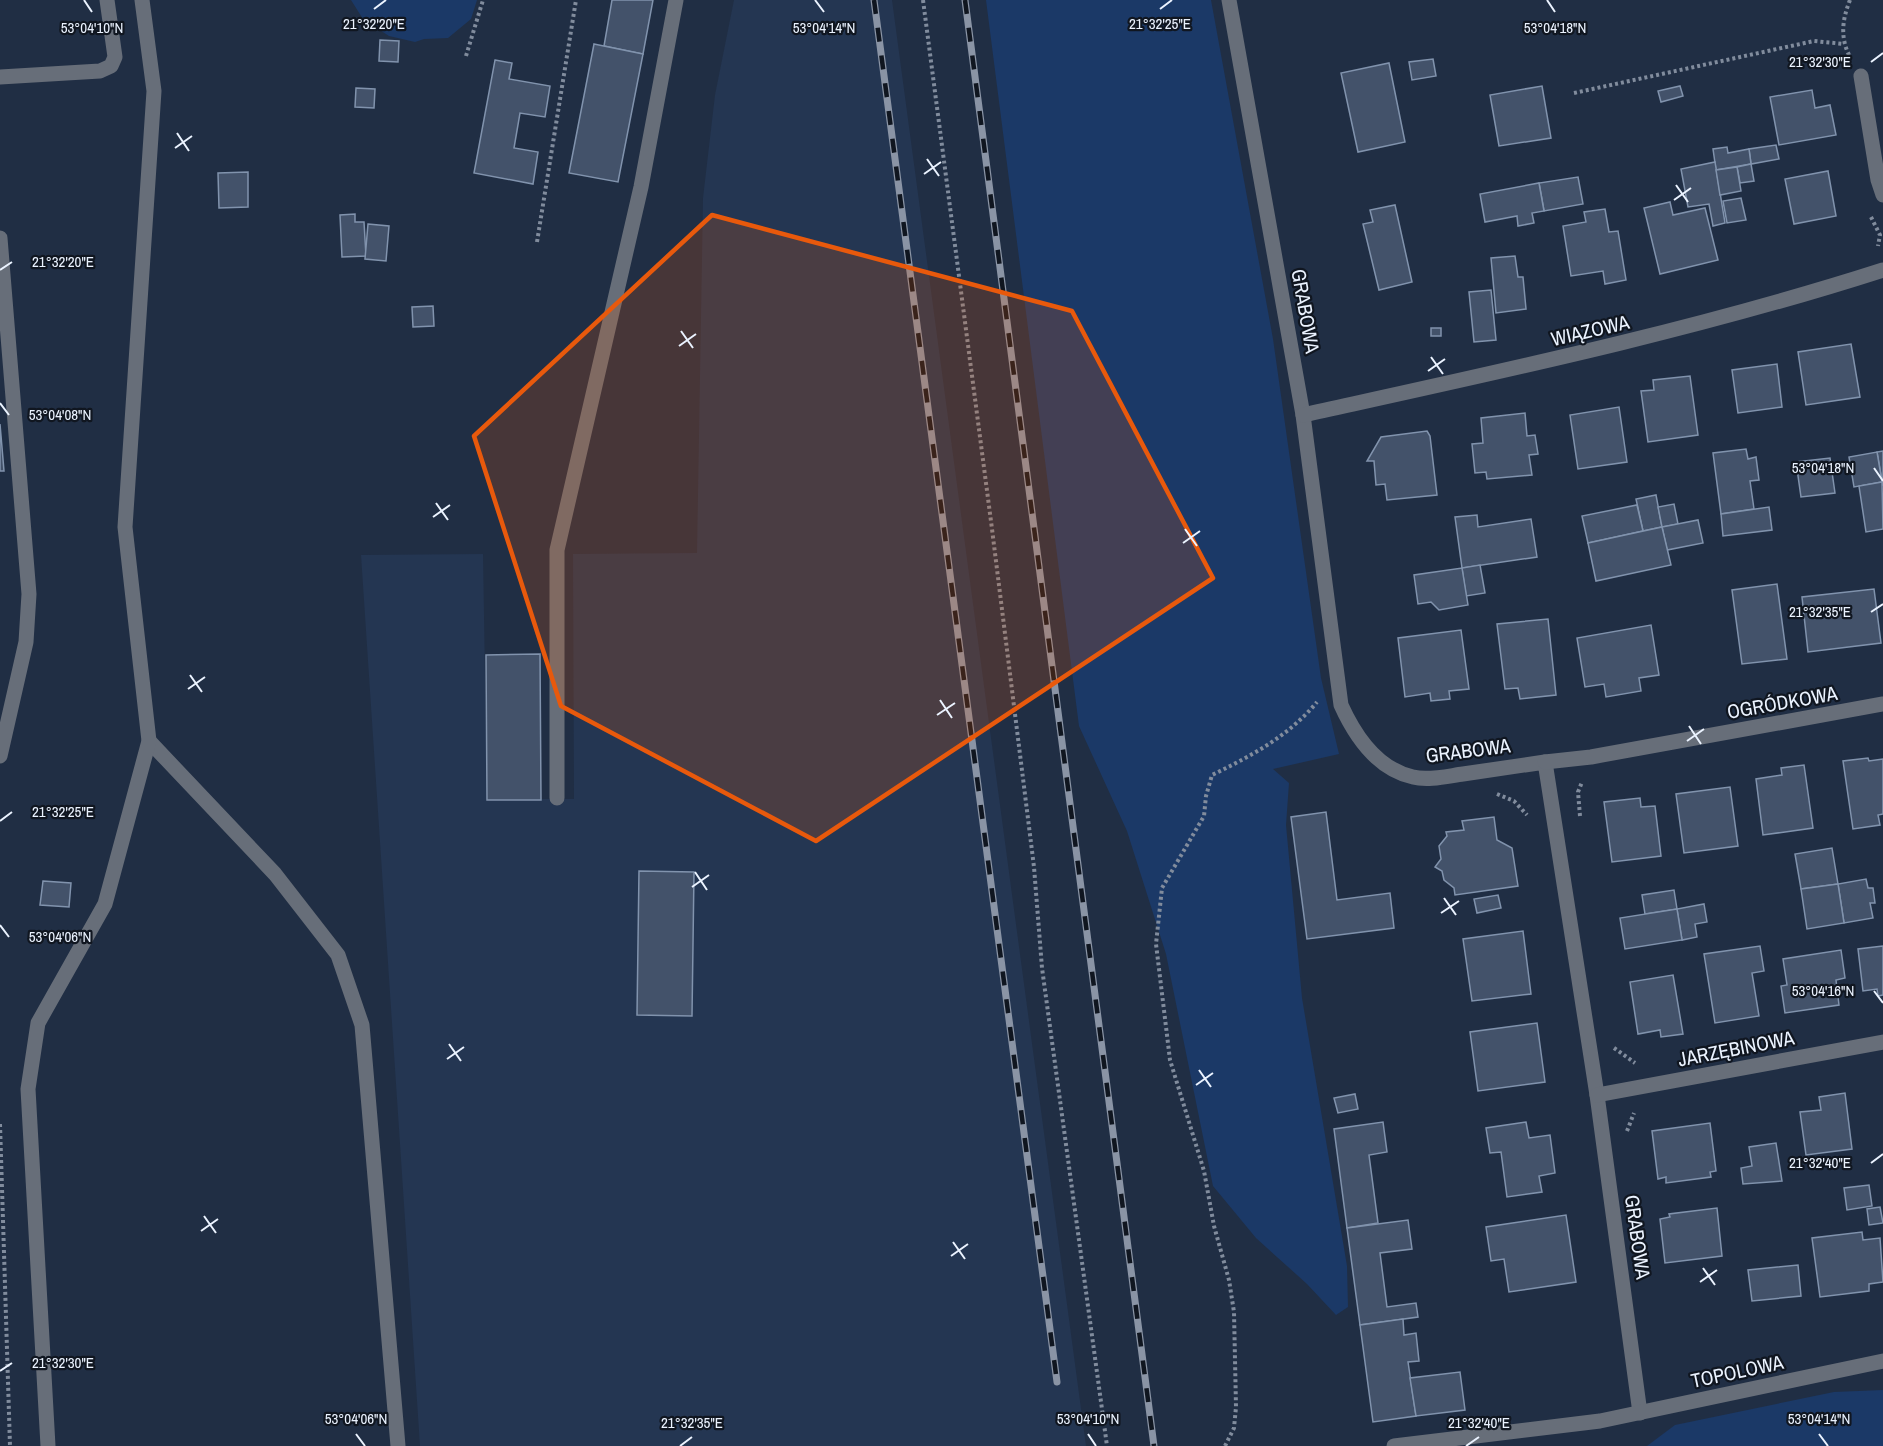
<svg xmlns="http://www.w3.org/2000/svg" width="1883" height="1446" viewBox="0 0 1883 1446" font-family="'Archivo Narrow',sans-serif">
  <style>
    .built { fill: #243652 }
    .green { fill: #1b3967 }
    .building { fill: #43526a; stroke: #8193ad; stroke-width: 1.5 }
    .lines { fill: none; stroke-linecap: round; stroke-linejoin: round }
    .path { stroke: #818c9d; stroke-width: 4; stroke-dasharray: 3 3; stroke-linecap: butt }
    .minor { stroke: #676e79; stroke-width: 15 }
    .rail-casing { stroke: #8a94a5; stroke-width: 7 }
    .rail { stroke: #101620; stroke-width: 4.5; stroke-dasharray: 14; stroke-linecap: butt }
    .marked { fill: #e8590c; fill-opacity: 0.2; stroke: #e8590c; stroke-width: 4.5; stroke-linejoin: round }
    .ticks { fill: none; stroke: #ebf3ff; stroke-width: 2 }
    .labels { text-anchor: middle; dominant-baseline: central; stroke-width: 4.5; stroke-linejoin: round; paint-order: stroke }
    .street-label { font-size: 20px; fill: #ebf3ff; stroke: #101620 }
    .ticks-label { font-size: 15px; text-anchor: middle; fill: #ebf3ff; stroke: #101620; stroke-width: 4.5; stroke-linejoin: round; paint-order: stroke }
  </style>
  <rect width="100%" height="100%" fill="#202e44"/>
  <polygon class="built" points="734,0 892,0 1086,1446 420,1446 361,555 483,554 487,799 574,799 573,554 697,553 703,198 715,95"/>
  <g class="green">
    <polygon points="351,0 477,0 471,19 448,38 424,39 415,42 389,36 363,19"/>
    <polygon points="986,0 1211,0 1273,339 1321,678 1339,754 1273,769 1289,783 1286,825 1302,998 1347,1266 1348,1307 1336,1315 1307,1284 1256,1238 1213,1186 1166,954 1127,831 1079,726"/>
    <polygon points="1883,1390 1883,1446 1647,1446 1675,1425 1834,1392"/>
  </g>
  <g class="building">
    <polygon points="612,0 653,0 643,54 604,46"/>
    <polygon points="380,40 399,41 398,62 379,61"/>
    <polygon points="594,44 643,54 618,182 569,173"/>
    <polygon points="1433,59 1436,76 1412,80 1409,62"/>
    <polygon points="495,60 512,63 509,79 550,86 545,117 520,113 514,148 538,152 533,184 474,173"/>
    <polygon points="1389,63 1405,142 1358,152 1341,73"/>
    <polygon points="1542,86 1551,138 1499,146 1490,95"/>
    <polygon points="1680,86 1683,96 1661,102 1658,91"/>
    <polygon points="356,88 375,89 374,108 355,107"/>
    <polygon points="1812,90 1815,108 1830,105 1836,135 1779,145 1770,97"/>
    <polygon points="1776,145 1779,159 1751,164 1749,149"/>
    <polygon points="1727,147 1728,153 1749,149 1751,164 1716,170 1713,149"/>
    <polygon points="1715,162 1725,223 1713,226 1709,204 1688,207 1681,169"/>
    <polygon points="1751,164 1754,181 1740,183 1737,167"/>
    <polygon points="1737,167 1741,191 1720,195 1716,170"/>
    <polygon points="1828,171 1836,216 1794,224 1785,179"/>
    <polygon points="248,172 248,207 219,208 218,173"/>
    <polygon points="1578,177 1583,204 1544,211 1539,183"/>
    <polygon points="1539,183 1544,211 1532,213 1534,223 1518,226 1517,216 1485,222 1480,194"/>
    <polygon points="1741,198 1746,220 1727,223 1723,201"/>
    <polygon points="1670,202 1673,215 1705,208 1718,260 1660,274 1644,208"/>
    <polygon points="1395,205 1412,282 1379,290 1363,224 1373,222 1370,210"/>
    <polygon points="1605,209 1609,232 1618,231 1626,280 1605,284 1603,271 1571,276 1563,226 1586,222 1584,212"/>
    <polygon points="355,214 355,222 364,222 366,256 342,257 340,215"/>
    <polygon points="368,224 389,226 386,261 365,259"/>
    <polygon points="1515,256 1518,277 1523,277 1526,309 1496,313 1491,258"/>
    <polygon points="1491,290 1496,340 1474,342 1469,292"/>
    <polygon points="433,306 434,326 413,327 412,307"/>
    <rect x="1431" y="328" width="10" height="8"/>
    <polygon points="1851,344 1860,397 1806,405 1798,352"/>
    <polygon points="1777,364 1782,407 1738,413 1732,370"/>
    <polygon points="1690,376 1698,435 1648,442 1641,391 1654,390 1653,380"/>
    <polygon points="1619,407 1627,462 1578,469 1570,415"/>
    <polygon points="1525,413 1527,436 1535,435 1538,454 1529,455 1532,475 1487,479 1486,472 1475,473 1472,444 1483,443 1481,418"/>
    <polygon points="0,424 4,471 0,471"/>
    <polygon points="1427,431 1430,436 1437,495 1387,500 1385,484 1376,485 1374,461 1367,461 1381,437"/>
    <polygon points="1746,449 1748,459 1756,457 1759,480 1750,481 1754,509 1721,514 1713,453"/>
    <polygon points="1883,451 1883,486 1877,452"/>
    <polygon points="1877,452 1882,482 1854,487 1849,457"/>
    <polygon points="1830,458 1835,493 1801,497 1796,462"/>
    <polygon points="1882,482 1883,529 1866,532 1859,486"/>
    <polygon points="1656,495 1662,527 1643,531 1636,499"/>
    <polygon points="1674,504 1678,524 1662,527 1658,507"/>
    <polygon points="1637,505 1643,531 1588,543 1582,516"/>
    <polygon points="1769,507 1772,530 1723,536 1721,514"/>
    <polygon points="1477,515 1478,527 1531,519 1537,557 1462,568 1455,517"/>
    <polygon points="1698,520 1703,543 1667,550 1662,527"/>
    <polygon points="1662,527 1671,565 1596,581 1588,543"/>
    <polygon points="1480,565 1485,593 1466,596 1462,568"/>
    <polygon points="1462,568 1468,605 1439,610 1431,602 1418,604 1414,575"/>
    <polygon points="1777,584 1787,659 1742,664 1732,590"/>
    <polygon points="1874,589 1881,643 1808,652 1802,597"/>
    <polygon points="1548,619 1556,695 1520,699 1518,688 1505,689 1497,624"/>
    <polygon points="1651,625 1659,675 1639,678 1641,691 1606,697 1604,684 1585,687 1577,638"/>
    <polygon points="1461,630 1469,689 1449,691 1450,699 1431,701 1430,693 1405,697 1398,638"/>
    <polygon points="540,654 541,800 487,800 486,655"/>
    <polygon points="1868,758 1869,761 1883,759 1883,814 1878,815 1880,825 1853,829 1843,761"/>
    <polygon points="1804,765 1813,828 1763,835 1756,779 1782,775 1781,768"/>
    <polygon points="1730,787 1738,846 1684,853 1676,794"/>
    <polygon points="1640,798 1641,807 1655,806 1661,856 1612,862 1604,802"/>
    <polygon points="1326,812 1337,900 1390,893 1394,928 1307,939 1291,817"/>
    <polygon points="1494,817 1497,840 1512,848 1518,886 1455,895 1454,888 1444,880 1442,871 1435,867 1441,859 1439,846 1447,836 1446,832 1464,830 1462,821"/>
    <polygon points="1832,848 1838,884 1801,889 1795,854"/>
    <polygon points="639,871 694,872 692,1016 637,1015"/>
    <polygon points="1866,879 1868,888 1873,888 1875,903 1870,903 1873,918 1844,923 1838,884"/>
    <polygon points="43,881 71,883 69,907 40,905"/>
    <polygon points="1838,884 1844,923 1807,929 1801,889"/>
    <polygon points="1674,890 1677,909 1645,914 1642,895"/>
    <polygon points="1498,895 1501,908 1477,913 1474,899"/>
    <polygon points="1704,904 1707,922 1695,924 1697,937 1682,940 1677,909"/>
    <polygon points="1677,909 1682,940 1625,949 1620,918"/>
    <polygon points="1523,931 1531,994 1472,1001 1463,939"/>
    <polygon points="1760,946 1764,971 1752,973 1759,1016 1715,1023 1704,954"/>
    <polygon points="1883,946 1883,995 1878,996 1877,989 1863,991 1858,949"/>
    <polygon points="1841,950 1845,978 1836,980 1839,1005 1785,1013 1781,986 1787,985 1783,959"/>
    <polygon points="1673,975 1683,1034 1661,1037 1660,1030 1638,1034 1630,982"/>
    <polygon points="1537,1023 1545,1082 1478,1091 1470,1032"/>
    <polygon points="1845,1093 1852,1149 1806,1155 1800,1112 1821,1110 1819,1097"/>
    <polygon points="1355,1094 1358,1109 1338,1113 1334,1098"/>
    <polygon points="1383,1122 1387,1152 1369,1155 1378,1223 1347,1228 1334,1129"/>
    <polygon points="1526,1122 1529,1138 1550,1135 1555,1173 1539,1176 1542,1192 1507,1197 1501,1152 1490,1153 1486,1128"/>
    <polygon points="1710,1123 1716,1171 1710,1172 1711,1177 1666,1183 1666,1177 1658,1179 1652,1131"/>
    <polygon points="1776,1143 1782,1181 1743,1184 1741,1168 1752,1166 1749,1147"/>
    <polygon points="1869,1185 1872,1206 1847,1210 1844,1188"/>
    <polygon points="1880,1207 1883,1223 1869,1225 1867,1209"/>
    <polygon points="1717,1208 1722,1256 1665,1263 1660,1219 1670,1217 1669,1214"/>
    <polygon points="1566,1215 1576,1282 1509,1292 1504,1259 1491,1261 1486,1227"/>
    <polygon points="1408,1220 1412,1249 1380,1253 1387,1307 1416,1303 1418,1317 1360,1325 1347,1228"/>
    <polygon points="1862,1232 1863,1240 1880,1238 1883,1282 1869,1284 1869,1291 1820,1297 1812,1238"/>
    <polygon points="1798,1265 1801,1296 1752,1301 1748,1270"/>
    <polygon points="1403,1319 1404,1335 1416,1333 1419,1361 1408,1362 1416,1416 1373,1422 1360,1325"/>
    <polygon points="1460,1372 1465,1410 1416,1416 1410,1378"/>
  </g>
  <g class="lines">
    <g class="path">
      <polyline points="923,0 992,529 1034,867 1042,968 1107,1446"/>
      <path d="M1850,0C1842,20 1840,38 1850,57"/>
      <polyline points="466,56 483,0"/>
      <polyline points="1574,93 1814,41 1844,44"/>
      <polyline points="1871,217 1880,235 1878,246"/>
      <polyline points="537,242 576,0"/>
      <polyline points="1497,794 1514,801 1527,815"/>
      <polyline points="1580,816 1578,792 1582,782"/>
      <polyline points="1614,1048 1635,1063"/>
      <polyline points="0,1124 10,1446"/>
      <polyline points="1627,1131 1634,1113"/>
      <path d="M1225,1446L1234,1428L1236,1407L1234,1312L1229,1280L1214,1226L1204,1171L1170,1060L1156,944L1162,888L1204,816L1206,796L1212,775C1251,756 1289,736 1317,702"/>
    </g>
    <g class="minor">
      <path d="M1229,0L1303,415L1341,705C1355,736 1377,769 1413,777C1428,781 1448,776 1463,774C1491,770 1518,766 1545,762L1597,1095L1640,1413"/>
      <polyline points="1861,76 1878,180 1883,195"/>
      <polyline points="0,77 100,71 111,66 115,57 107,0"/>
      <polyline points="0,238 29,594 26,642 0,756"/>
      <path d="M1303,415C1498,372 1693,331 1883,270"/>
      <polyline points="149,741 275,874 338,955 362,1025 398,1446"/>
      <polyline points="1545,762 1591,757 1883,704"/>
      <polyline points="557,798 557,550 641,187 676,0"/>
      <polyline points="1597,1095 1883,1042"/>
      <polyline points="48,1446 28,1089 38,1023 105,904 149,741 125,527 154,91 142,0"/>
      <polyline points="1394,1446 1600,1421 1883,1361"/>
    </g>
    <defs>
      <g id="rail">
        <polyline points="874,0 1057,1382"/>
        <polyline points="965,0 1154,1446"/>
      </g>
    </defs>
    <use href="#rail" class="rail-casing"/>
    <use href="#rail" class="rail"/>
  </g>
  <path class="marked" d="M712,215L1072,311L1213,578L816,841L561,706L474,436Z"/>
  <path class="ticks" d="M84,0L92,12M815,0L824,12M1547,0L1555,12M374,9L386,0M1160,9L1172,0M1871,62L1883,53M177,133L189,151M175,148L192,136M927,159L939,176M924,174L941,162M1676,185L1688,202M1674,200L1691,188M0,270L12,262M681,331L693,348M679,346L696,334M1431,357L1443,374M1428,371L1445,359M0,403L9,415M1874,468L1883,481M436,503L448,520M433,517L450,505M1185,529L1197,546M1183,543L1200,531M1871,612L1883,604M190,675L202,692M188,689L205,677M940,700L952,718M937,715L955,703M1689,726L1701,744M1687,741L1704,729M0,821L12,812M695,872L707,890M692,887L709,875M1444,898L1456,915M1441,913L1459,901M0,925L9,937M1874,991L1883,1003M449,1044L461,1061M447,1059L464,1047M1199,1070L1211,1087M1196,1085L1213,1073M1871,1163L1883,1154M204,1216L216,1233M201,1231L218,1219M953,1242L965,1259M951,1256L968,1244M1703,1268L1715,1285M1700,1282L1717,1270M0,1371L12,1363M356,1434L365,1446M1088,1434L1096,1446M1819,1434L1828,1446M680,1446L692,1437M1466,1446L1479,1437"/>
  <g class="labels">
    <g class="street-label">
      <text transform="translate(1306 311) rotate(80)">GRABOWA</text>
      <text transform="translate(1590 330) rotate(-13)">WIĄZOWA</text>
      <text transform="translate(1782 702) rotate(-10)">OGRÓDKOWA</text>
      <text transform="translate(1468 750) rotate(-7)">GRABOWA</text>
      <text transform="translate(1736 1048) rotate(-11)">JARZĘBINOWA</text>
      <text transform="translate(1638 1237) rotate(82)">GRABOWA</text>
      <text transform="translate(1737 1371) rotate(-12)">TOPOLOWA</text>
    </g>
  </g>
  <g class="ticks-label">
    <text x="1160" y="29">21°32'25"E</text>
    <text x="374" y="29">21°32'20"E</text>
    <text x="92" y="33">53°04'10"N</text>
    <text x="824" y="33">53°04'14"N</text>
    <text x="1555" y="33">53°04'18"N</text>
    <text x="1820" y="67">21°32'30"E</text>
    <text x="63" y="267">21°32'20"E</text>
    <text x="60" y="420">53°04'08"N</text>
    <text x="1823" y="473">53°04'18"N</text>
    <text x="1820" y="617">21°32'35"E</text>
    <text x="63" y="817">21°32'25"E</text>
    <text x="60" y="942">53°04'06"N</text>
    <text x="1823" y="996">53°04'16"N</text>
    <text x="1820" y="1168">21°32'40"E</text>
    <text x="63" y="1368">21°32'30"E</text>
    <text x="356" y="1424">53°04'06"N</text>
    <text x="1088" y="1424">53°04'10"N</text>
    <text x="1819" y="1424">53°04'14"N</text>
    <text x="692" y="1428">21°32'35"E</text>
    <text x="1479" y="1428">21°32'40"E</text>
  </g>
</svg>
